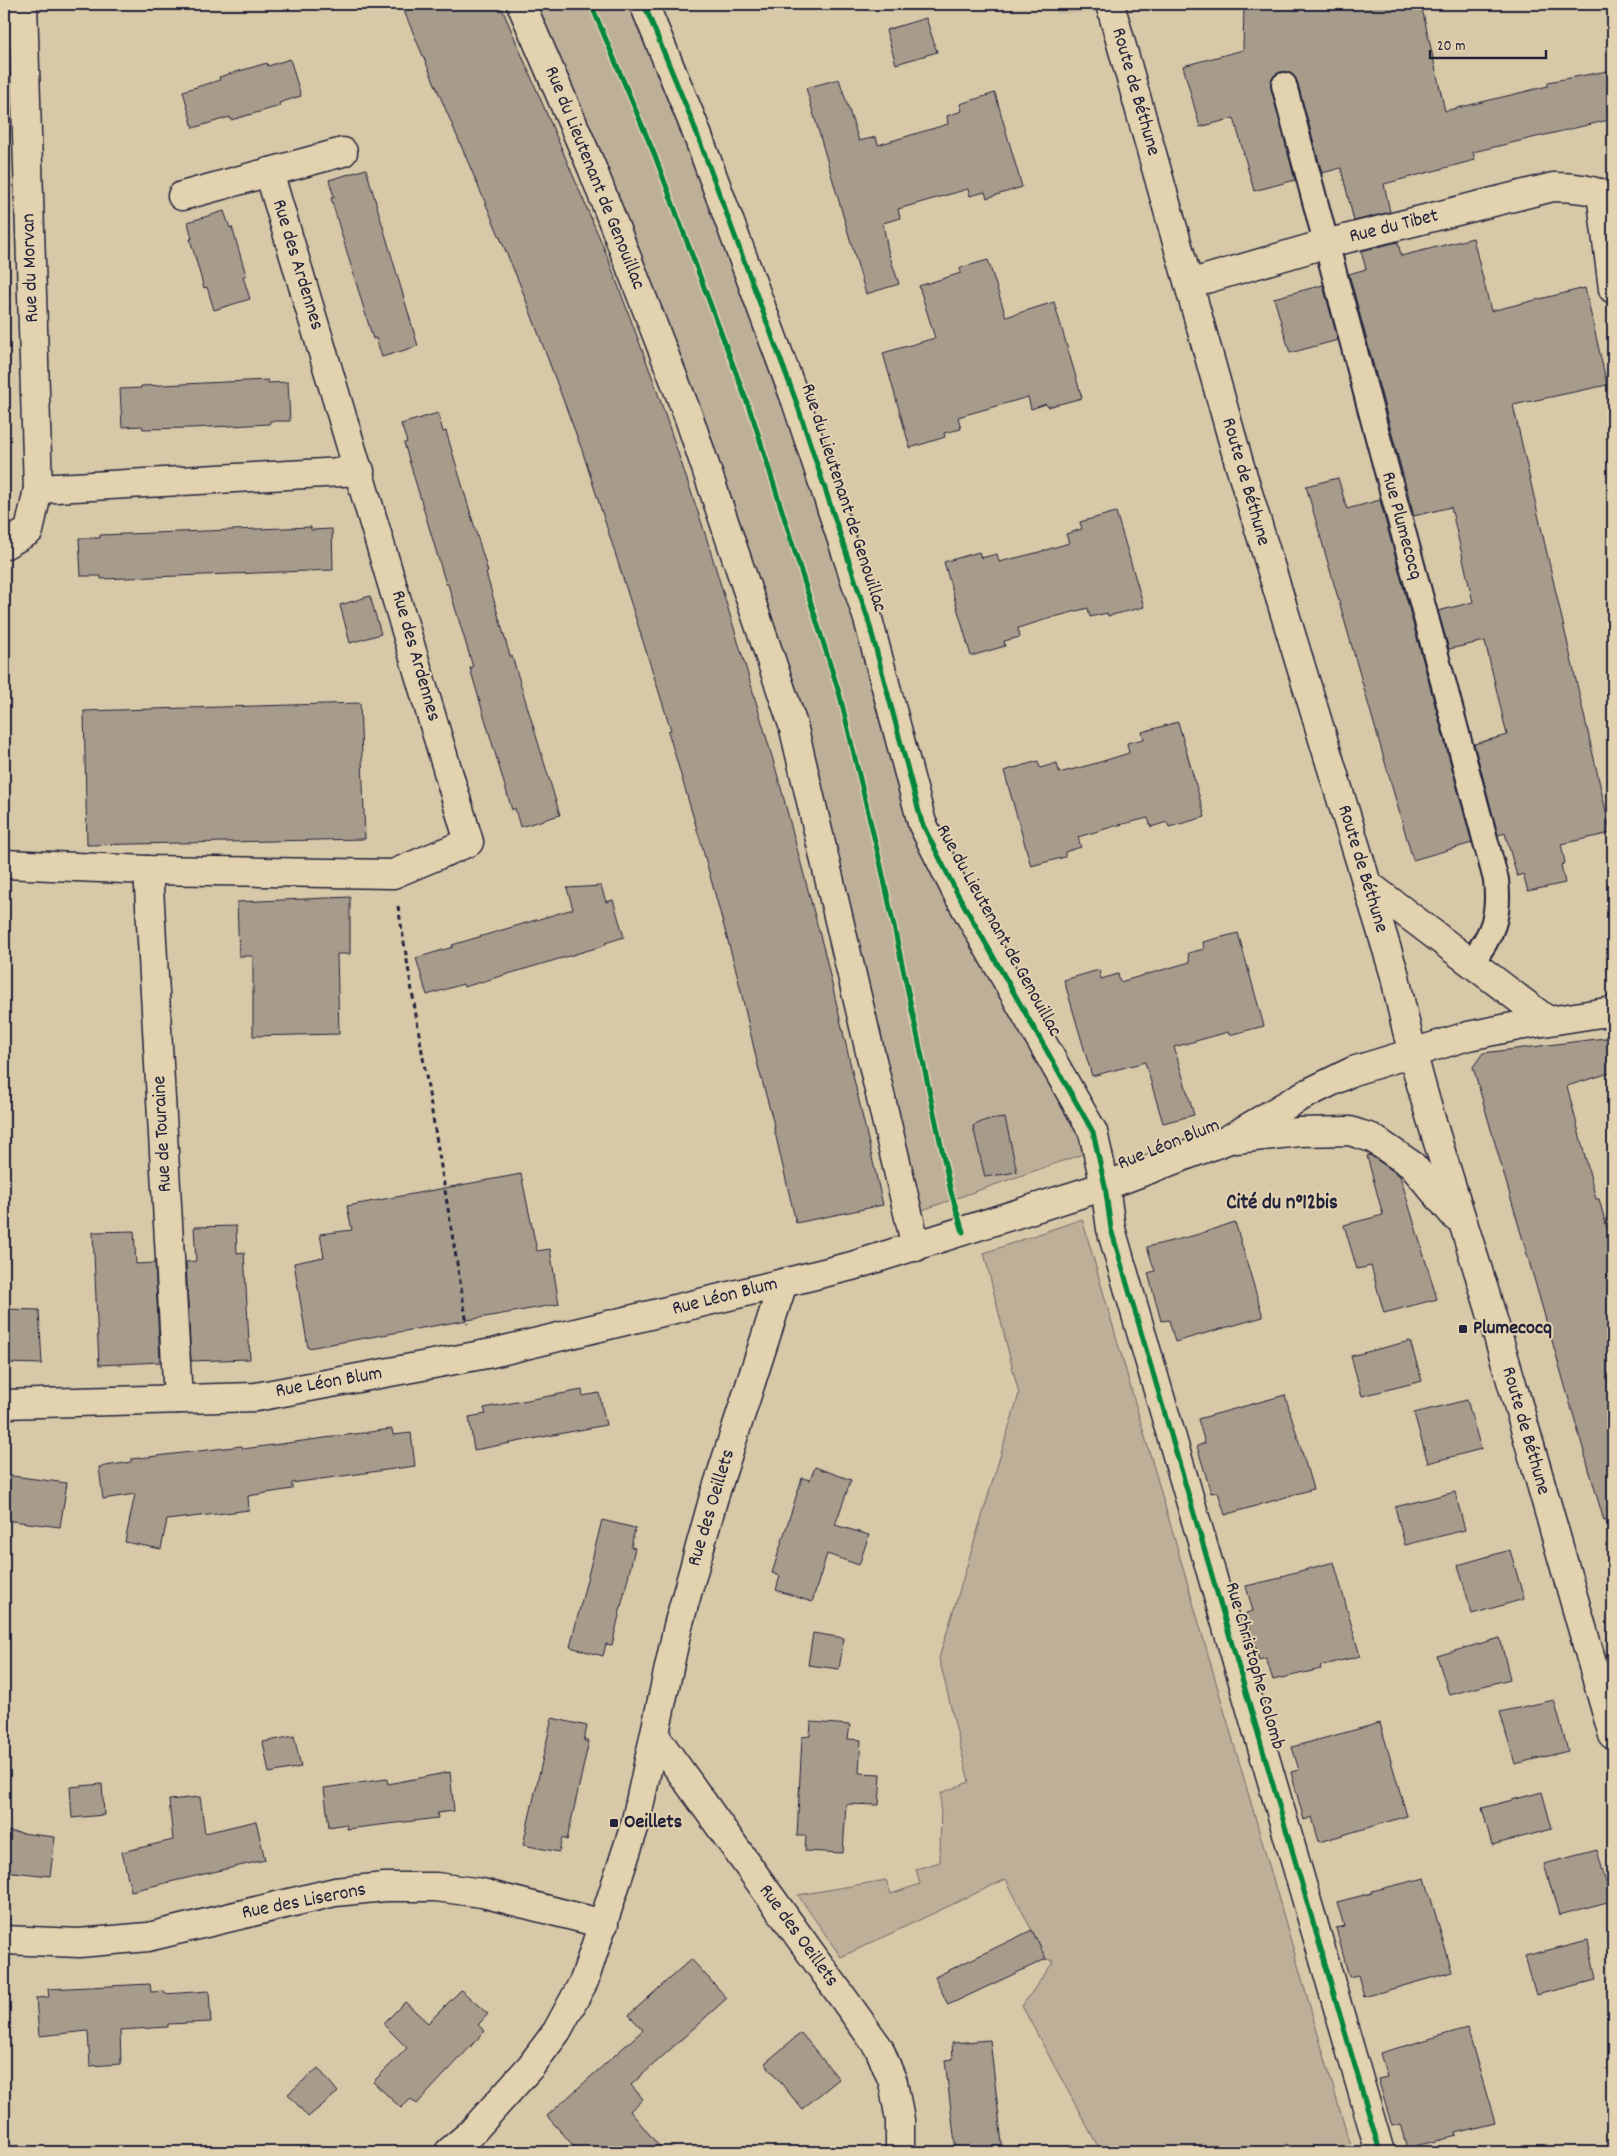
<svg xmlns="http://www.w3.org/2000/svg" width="1617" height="2156" viewBox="0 0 1617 2156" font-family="Dekko,sans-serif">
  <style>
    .built { fill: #c9bba0 }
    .green { fill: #bdaf98; stroke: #70686a }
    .building { fill: #a79c8c; stroke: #22223b }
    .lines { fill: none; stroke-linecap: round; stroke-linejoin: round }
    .lane-casing { stroke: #22223b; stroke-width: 28 }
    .street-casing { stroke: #22223b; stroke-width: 31 }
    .secondary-casing { stroke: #22223b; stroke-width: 31 }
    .path { stroke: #22223b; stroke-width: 3; stroke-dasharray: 5 4; stroke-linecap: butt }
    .lane { stroke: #e3d2af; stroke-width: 24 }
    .street { stroke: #e3d2af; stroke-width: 28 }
    .secondary { stroke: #e3d2af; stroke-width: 28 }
    .cycleway-casing { stroke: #e3d2af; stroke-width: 8 }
    .cycleway { stroke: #00873e; stroke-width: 5 }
    .poi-dot { fill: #22223b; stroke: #e3d2af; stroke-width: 2 }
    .labels { text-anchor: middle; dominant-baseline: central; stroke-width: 4; stroke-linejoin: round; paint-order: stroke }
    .street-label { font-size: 20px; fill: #22223b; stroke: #e3d2af }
    .poi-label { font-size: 20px; font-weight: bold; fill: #22223b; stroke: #e3d2af; text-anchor: start }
    .neighbourhood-label { font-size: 21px; font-weight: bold; fill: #22223b; stroke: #e3d2af }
  </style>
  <rect width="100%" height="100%" fill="#d7c8a8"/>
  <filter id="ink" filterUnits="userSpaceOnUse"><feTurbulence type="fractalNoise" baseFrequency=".02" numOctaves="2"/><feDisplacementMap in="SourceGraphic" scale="10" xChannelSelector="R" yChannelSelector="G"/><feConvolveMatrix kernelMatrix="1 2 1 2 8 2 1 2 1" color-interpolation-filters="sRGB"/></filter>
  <g filter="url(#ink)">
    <polygon class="built" points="1055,4 1382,4 1170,6 1057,14"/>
    <g class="green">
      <polygon points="521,4 647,4 696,122 922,823 1097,1149 908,1215 793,725"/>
      <polygon points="1082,1219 1352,2152 1101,2152 1022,2006 1054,1961 1046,1959 1006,1879 841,1957 798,1895 886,1880 891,1894 920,1884 916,1869 940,1862 941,1793 969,1782 939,1658 1019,1394 984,1253"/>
    </g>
    <g class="building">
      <polygon points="401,4 500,4 606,253 654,382 704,530 744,661 778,777 825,954 883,1205 796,1223 774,1128 775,1128 758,1066 737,974 701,843 668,731 671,730 610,537 582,450 521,287"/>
      <polygon points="1244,4 1421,4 1445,111 1548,86 1548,82 1613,70 1613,119 1473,152 1475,160 1384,184 1390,212 1354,221 1341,168 1322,173 1297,81 1293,75 1288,72 1281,72 1274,76 1271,81 1271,88 1295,180 1254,191 1234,118 1200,127 1183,66 1243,50"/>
      <polygon points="926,18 937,52 896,64 886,30"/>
      <polygon points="290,59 301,96 279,103 280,106 231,120 230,117 193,128 183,91 220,80 219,77 267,63 268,66"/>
      <polygon points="839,79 859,141 876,137 878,145 948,124 947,116 962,111 960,104 995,93 1022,187 987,198 985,192 970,196 968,189 898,209 900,218 883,223 888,251 899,284 866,294 806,88"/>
      <polygon points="366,169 418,346 382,357 376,338 373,339 340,229 331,198 334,197 329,180"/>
      <polygon points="224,211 230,228 232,227 246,275 243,277 250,299 214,310 207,287 204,288 190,239 192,239 188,222"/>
      <polygon points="1473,238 1491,311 1585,288 1607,385 1513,405 1611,833 1561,844 1565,863 1561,865 1565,883 1528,891 1523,874 1517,876 1505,833 1498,835 1474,744 1507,735 1485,641 1449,649 1438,611 1473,602 1451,507 1414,516 1349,274 1366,269 1361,251 1398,242 1401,256"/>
      <polygon points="988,260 1006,317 1054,302 1082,398 1048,407 1046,404 1031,409 1028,397 958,417 961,429 944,433 945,437 910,448 883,353 935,338 919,286 961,273 960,268"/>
      <polygon points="1323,285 1338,340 1290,353 1274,298"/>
      <polygon points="268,380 268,383 288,382 290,421 270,421 269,424 191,428 143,429 142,426 122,427 120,389 141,388 141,386"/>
      <polygon points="438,413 443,432 446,431 488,572 486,573 510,656 512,656 560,815 520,827 515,808 512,810 477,692 470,668 473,667 448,584 446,584 404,443 407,442 401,424"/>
      <polygon points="1338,478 1347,509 1380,500 1472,843 1413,860 1306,486"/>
      <polygon points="1116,512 1144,607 1108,616 1107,613 1090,617 1088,608 1054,617 1018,628 1020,637 1004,641 1005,646 971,656 944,562 979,552 981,558 997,554 999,562 1036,553 1069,543 1066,534 1082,529 1080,522"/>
      <polygon points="311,527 311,530 332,529 333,570 101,579 101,576 81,576 79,538 100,538 100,535"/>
      <polygon points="370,596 381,634 350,643 340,605"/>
      <polygon points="360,703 365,839 87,845 84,711"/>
      <polygon points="1178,722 1205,817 1169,827 1167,822 1151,827 1148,818 1115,826 1078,837 1081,847 1065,852 1065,857 1031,866 1004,771 1038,761 1040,768 1057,763 1059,773 1097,763 1129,753 1127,743 1144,739 1142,732"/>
      <polygon points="601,886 606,902 613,900 624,937 605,943 606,945 464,987 463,984 427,995 416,958 453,947 452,945 573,909 567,888"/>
      <polygon points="350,897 350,954 337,954 339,1034 253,1036 253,956 239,956 237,902"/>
      <polygon points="1238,933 1264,1026 1229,1035 1228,1032 1174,1047 1194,1115 1163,1123 1145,1062 1092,1076 1064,980 1099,970 1101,979 1118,974 1120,982 1190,962 1188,953 1204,949 1203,942"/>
      <polygon points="1613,1037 1613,1072 1567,1086 1596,1199 1599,1199 1613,1251 1613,1520 1604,1521 1473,1067 1483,1053"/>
      <polygon points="1005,1118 1017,1172 985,1177 973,1126 986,1120"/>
      <polygon points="1370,1155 1400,1176 1437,1299 1384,1313 1371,1266 1357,1269 1344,1225 1383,1215 1367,1156"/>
      <polygon points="521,1174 537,1251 550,1249 559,1304 308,1348 294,1263 324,1257 320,1234 352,1230 347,1206"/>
      <polygon points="1235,1222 1263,1317 1175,1342 1169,1320 1161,1321 1148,1273 1155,1271 1147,1247 1196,1235"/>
      <polygon points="236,1226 237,1253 244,1252 250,1359 191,1361 186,1262 196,1261 194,1227"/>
      <polygon points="134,1231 136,1264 155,1263 160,1362 99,1365 93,1232"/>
      <polygon points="4,1309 39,1310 42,1364 4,1363"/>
      <polygon points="1410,1341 1422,1381 1362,1396 1351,1356"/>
      <polygon points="582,1390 583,1396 599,1393 606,1425 474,1450 469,1417 486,1414 484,1408"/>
      <polygon points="1285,1395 1313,1489 1225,1515 1218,1492 1211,1493 1197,1446 1205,1443 1198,1419"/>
      <polygon points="1467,1400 1481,1449 1428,1463 1414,1413"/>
      <polygon points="392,1429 393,1435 411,1433 415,1466 292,1483 292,1489 248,1496 249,1510 167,1520 161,1549 125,1542 135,1494 103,1499 99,1467 131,1462 131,1459 242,1446 243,1449"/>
      <polygon points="815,1467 851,1480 835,1525 869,1535 859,1565 827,1554 812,1602 776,1590 780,1576 772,1573 802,1478 810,1480"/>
      <polygon points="4,1475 67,1483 60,1527 4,1520"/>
      <polygon points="1455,1492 1465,1530 1405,1545 1395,1507"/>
      <polygon points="602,1520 635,1528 631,1547 635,1548 612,1645 606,1644 603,1656 570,1647"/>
      <polygon points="1510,1550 1524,1599 1472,1614 1458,1565"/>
      <polygon points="1334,1562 1360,1656 1320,1666 1321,1669 1273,1680 1266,1658 1259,1660 1246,1613 1253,1611 1246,1586 1281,1578 1281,1576"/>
      <polygon points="813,1633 844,1638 839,1669 808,1665"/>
      <polygon points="1500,1638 1510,1679 1449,1695 1437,1656"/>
      <polygon points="1554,1700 1568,1751 1515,1764 1500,1712"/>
      <polygon points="552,1718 587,1726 584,1741 589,1741 567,1840 562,1838 559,1852 523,1845"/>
      <polygon points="811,1722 850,1725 848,1739 861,1740 859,1773 881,1774 879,1805 846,1804 843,1853 805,1851 806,1836 797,1836 802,1737 810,1736"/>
      <polygon points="1380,1723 1407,1816 1319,1842 1312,1817 1304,1820 1291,1772 1299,1770 1292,1747"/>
      <polygon points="294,1736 301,1767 269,1773 263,1742"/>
      <polygon points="450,1772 454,1811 437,1813 438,1818 347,1829 346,1824 329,1827 324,1788 387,1779 388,1784"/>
      <polygon points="102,1784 104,1815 72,1818 70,1787"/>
      <polygon points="1542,1792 1552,1829 1492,1845 1482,1808"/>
      <polygon points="200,1797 205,1833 256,1821 265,1860 131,1891 122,1852 173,1840 169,1800"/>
      <polygon points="4,1831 55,1837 50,1876 4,1871"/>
      <polygon points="1597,1850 1611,1901 1559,1915 1544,1864"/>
      <polygon points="1425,1878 1452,1972 1364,1997 1358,1975 1349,1977 1336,1928 1344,1926 1337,1902 1372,1893 1372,1891"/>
      <polygon points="1032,1930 1046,1959 948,2005 935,1977"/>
      <polygon points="1588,1940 1596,1980 1536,1995 1525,1956"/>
      <polygon points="691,1959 727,1998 631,2085 643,2099 630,2111 664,2152 579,2152 547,2116 643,2030 629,2015"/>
      <polygon points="150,1984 151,1992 164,1991 165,1994 209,1991 211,2022 168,2024 168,2027 120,2030 121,2064 90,2066 88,2031 39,2036 36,1998 49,1997 48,1989"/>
      <polygon points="461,1990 488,2014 478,2025 485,2031 417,2104 411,2099 401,2108 373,2082 407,2048 383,2024 405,2002 428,2023"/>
      <polygon points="1467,2028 1495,2123 1455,2133 1456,2136 1407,2148 1400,2124 1392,2126 1378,2079 1387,2077 1380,2053"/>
      <polygon points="801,2033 839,2079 802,2109 765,2063"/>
      <polygon points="990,2040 1003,2152 956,2152 945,2060 953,2059 952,2043"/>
      <polygon points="318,2068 338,2092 308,2117 288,2094"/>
    </g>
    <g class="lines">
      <defs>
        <path id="lane" d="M1284,85L1496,880C1500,915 1493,935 1471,962"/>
        <g id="street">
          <polyline points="521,4 592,168 689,418 793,725 916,1247"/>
          <polyline points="644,4 693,123 796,401 868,619 922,823 956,891 1093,1132 1105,1186 1111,1229 1380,2152"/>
          <polyline points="1601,193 1613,289"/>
          <polyline points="182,196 343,152"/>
          <path d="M1189,284L1325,244L1553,187C1575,187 1594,189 1613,199"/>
          <polyline points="38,489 360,471"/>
          <polyline points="4,545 29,531 38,489 23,4"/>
          <polyline points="4,864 148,870 393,874 469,842 269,172"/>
          <polyline points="148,870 178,1399"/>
          <polyline points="655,1736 879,2048 893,2082 900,2120 900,2152"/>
          <polyline points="4,1940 79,1943 148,1937 335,1892 385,1887 436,1887 482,1893 604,1924"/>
          <polyline points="449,2152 471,2133 531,2066 557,2031 584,1981 635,1825 678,1626 713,1500 783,1283"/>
        </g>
        <g id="secondary">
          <path d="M1110,4L1239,463L1395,976C1418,1094 1460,1207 1494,1323C1535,1460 1573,1598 1613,1735"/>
          <polyline points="1366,883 1548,1021"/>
          <polyline points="1236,1139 1299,1132 1350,1131 1359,1134 1372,1138 1412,1165 1455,1216"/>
          <polyline points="4,1404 256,1397 492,1353 783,1283 852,1266 1105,1186 1227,1140 1300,1097 1353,1071 1468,1036 1518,1026 1613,1011"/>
        </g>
      </defs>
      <use href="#lane" class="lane-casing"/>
      <use href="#street" class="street-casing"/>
      <use href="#secondary" class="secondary-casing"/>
      <polyline class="path" points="398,906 467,1324"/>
      <use href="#lane" class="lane"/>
      <use href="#street" class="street"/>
      <use href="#secondary" class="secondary"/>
      <defs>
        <g id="cycleway">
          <polyline points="591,4 655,156 754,421 840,696 881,866 951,1192 963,1232"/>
          <polyline points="644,4 693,123 796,401 868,619 922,823 956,891 1093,1132 1105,1186 1111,1229 1380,2152"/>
        </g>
      </defs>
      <use href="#cycleway" class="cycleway-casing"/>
      <use href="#cycleway" class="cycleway"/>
    </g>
  </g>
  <g class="poi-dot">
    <rect x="1458" y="1324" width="10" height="10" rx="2.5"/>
    <rect x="609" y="1818" width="10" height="10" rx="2.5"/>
  </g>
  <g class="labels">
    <g class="street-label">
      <text transform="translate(1135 92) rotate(74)">Route de Béthune</text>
      <text transform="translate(594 178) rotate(68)">Rue du Lieutenant de Genouillac</text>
      <text transform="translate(1394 227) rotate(-14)">Rue du Tibet</text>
      <text transform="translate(297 265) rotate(73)">Rue des Ardennes</text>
      <text transform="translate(31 268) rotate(-92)">Rue du Morvan</text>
      <text transform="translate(1245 482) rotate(74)">Route de Béthune</text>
      <text transform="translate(843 498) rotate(72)">Rue du Lieutenant de Genouillac</text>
      <text transform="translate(1401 526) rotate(75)">Rue Plumecocq</text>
      <text transform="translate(415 656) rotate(74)">Rue des Ardennes</text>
      <text transform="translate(1362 869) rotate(73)">Route de Béthune</text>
      <text transform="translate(998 931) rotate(61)">Rue du Lieutenant de Genouillac</text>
      <text transform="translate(163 1134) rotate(-93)">Rue de Touraine</text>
      <text transform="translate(1169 1145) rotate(-22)">Rue Léon Blum</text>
      <text transform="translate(725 1297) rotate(-14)">Rue Léon Blum</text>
      <text transform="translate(329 1383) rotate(-10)">Rue Léon Blum</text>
      <text transform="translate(1525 1431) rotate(74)">Route de Béthune</text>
      <text transform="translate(712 1508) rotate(-73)">Rue des Oeillets</text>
      <text transform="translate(1254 1666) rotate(74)">Rue Christophe Colomb</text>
      <text transform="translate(304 1902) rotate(-11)">Rue des Liserons</text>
      <text transform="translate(798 1936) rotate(54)">Rue des Oeillets</text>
    </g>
    <g class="poi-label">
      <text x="1473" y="1329">Plumecocq</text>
      <text x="624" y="1823">Oeillets</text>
    </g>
    <g class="neighbourhood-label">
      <text x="1282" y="1204">Cité du n°12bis</text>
    </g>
  </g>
  <rect width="1617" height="2156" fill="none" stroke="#e3d2af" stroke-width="20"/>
  <rect x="10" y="10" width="1597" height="2136" fill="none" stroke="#22223b" stroke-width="2" filter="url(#ink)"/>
  <path d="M1430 50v8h116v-8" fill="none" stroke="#22223b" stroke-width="2.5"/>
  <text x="1437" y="50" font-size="15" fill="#22223b" stroke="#e3d2af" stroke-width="4" paint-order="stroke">20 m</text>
</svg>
